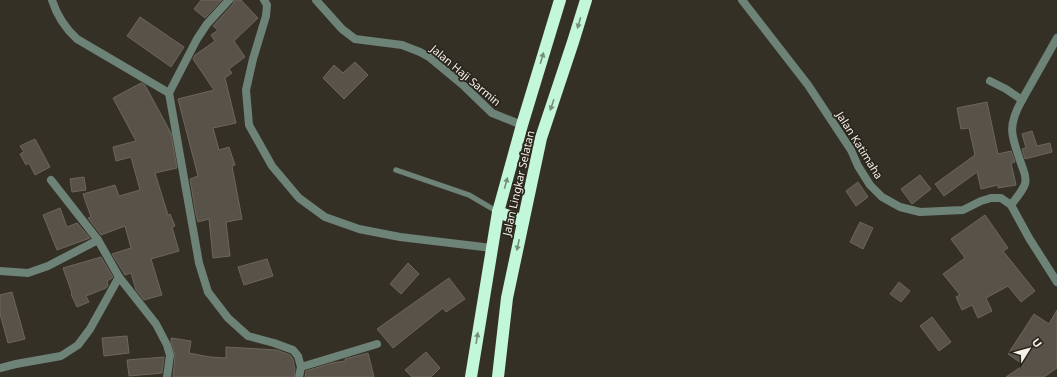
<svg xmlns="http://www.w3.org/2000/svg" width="1057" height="377" viewBox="0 0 1057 377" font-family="'Noto Sans',sans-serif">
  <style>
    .building { fill: #585248; stroke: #6c675c }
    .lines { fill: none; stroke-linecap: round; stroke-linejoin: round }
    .lane { stroke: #6e8378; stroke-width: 5.5 }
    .street { stroke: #6e8378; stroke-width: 8 }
    .highway { stroke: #c2f7da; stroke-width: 12 }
    .oneway { fill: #768e7c }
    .labels { text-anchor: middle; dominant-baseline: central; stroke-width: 3.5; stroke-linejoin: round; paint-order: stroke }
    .street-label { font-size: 11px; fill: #f5f1eb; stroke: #2b261d }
  </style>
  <rect width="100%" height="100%" fill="#353026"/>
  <g class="building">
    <polygon points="201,0 222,0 205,18 194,9"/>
    <polygon points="234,0 241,0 258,18 234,41 245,57 229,69 232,73 225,78 236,123 213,128 219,150 229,147 235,165 232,166 242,219 226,222 230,256 213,258 209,219 198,222 196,215 190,179 198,176 178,99 214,90 193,59 195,55 215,41 211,35 218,30 213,26 233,4"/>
    <polygon points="140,17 184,47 171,67 127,36"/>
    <polygon points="355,62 368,75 344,99 323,78 334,65 343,73"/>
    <polygon points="141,83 145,85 171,133 177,168 155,173 168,215 170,214 175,226 172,227 179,251 151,259 162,295 144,300 136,290 131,273 125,275 112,254 131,248 125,226 101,235 88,218 91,217 83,194 115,185 119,196 140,190 131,157 116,161 113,147 136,141 113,98"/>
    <polygon points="987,102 998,154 1011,151 1015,162 1011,163 1016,185 998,188 998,185 981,189 977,172 944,196 935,184 975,155 969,128 961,129 957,108"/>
    <polygon points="1032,131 1037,146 1050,143 1052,152 1025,159 1022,149 1026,148 1022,134"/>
    <polygon points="35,139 50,167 35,175 29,163 26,165 20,154 24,152 20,146"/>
    <polygon points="920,175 931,189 912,204 901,189"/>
    <polygon points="84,177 86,190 72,192 70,179"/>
    <polygon points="858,182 868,197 856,206 846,191"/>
    <polygon points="60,208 67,227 77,223 90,238 57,250 43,215"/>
    <polygon points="985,215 1008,248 1003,251 1035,291 1021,302 1008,286 986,298 992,311 978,318 972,305 962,310 956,297 960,295 943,274 965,258 951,239"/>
    <polygon points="860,222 873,228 863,249 850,242"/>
    <polygon points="101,257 113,277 111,279 107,281 108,285 106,288 86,296 89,302 77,307 71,294 72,293 63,268"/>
    <polygon points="267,259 273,276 244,285 238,267"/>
    <polygon points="408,263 419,274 401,294 390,284"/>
    <polygon points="449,278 465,299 446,312 443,308 393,348 377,329"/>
    <polygon points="899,282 910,291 901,302 890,294"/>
    <polygon points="12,292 25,339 8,343 0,314 0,295"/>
    <polygon points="1057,310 1057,368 1044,377 1006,377 1024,365 1008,354 1034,314 1049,324"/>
    <polygon points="932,317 951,342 939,351 920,326"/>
    <polygon points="127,336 129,353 104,356 102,338"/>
    <polygon points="171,338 191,341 189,353 210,357 226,358 226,347 277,350 290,355 293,359 295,370 294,377 173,377 175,355 171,341"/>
    <polygon points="426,352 440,368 431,377 412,377 405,370"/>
    <polygon points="368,353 374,377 305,377 306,371 332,363 345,361 345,359"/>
    <polygon points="164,357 162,373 129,376 127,360"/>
  </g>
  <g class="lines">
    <polyline class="lane" points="396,170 469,195 498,212"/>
    <g class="street">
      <path d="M52,0C57,16 65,28 77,39L169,93"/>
      <polyline points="229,0 207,24 197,39 169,93 199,263 208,292 228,318 248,336 274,343 293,350 298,356 301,367 299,377"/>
      <polyline points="264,0 267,5 266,16 253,59 246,90 249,125 272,166 299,198 325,217 359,229 400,237 492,248"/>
      <polyline points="316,0 342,29 355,39 402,45 420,52 429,57 464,86 492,113 522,125"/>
      <polyline points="742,0 808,85 851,150 858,166 870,185 882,197 900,207 920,212 963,210 981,201 991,198 1001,198 1011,205 1029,238 1057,282"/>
      <path d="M990,81L1006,89L1022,100C1006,128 1012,137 1022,166C1024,172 1027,177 1025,184C1022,192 1016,198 1011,205"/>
      <polyline points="1022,100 1057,38"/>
      <polyline points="51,180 98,240 119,277 156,324 167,345 170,355 167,377"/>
      <polyline points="0,271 28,273 48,266 98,240"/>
      <polyline points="301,367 377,344"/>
      <polyline points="0,368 16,364 61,356 78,345 90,329 119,277"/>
    </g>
    <g class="highway">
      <polyline points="498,212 523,221"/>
      <polyline points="471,377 498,212 522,125 560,0"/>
      <polyline points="498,377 507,298 541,138 573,42 586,0"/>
    </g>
  </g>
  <defs><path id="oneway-solid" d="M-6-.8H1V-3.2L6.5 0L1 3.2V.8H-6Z"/></defs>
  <g class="oneway">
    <use href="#oneway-solid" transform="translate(579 23) rotate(106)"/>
    <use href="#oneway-solid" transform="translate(542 58) rotate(-73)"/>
    <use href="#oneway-solid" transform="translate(552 105) rotate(109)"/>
    <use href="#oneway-solid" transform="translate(506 183) rotate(-75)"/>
    <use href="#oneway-solid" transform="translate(518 245) rotate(102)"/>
    <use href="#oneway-solid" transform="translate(477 338) rotate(-81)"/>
  </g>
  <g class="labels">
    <g class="street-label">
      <text transform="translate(466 75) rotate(40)">Jalan Haji Sarmin</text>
      <text transform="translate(860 145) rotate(58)">Jalan Katimaha</text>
      <text transform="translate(518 183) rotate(-77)">Jalan Lingkar Selatan</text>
    </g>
  </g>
  <g transform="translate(1029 349) rotate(53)" stroke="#2b261d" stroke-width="3" paint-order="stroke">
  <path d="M0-3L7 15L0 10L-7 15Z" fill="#f5f1eb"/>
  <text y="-6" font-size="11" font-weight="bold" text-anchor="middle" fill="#f5f1eb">U</text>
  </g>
</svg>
